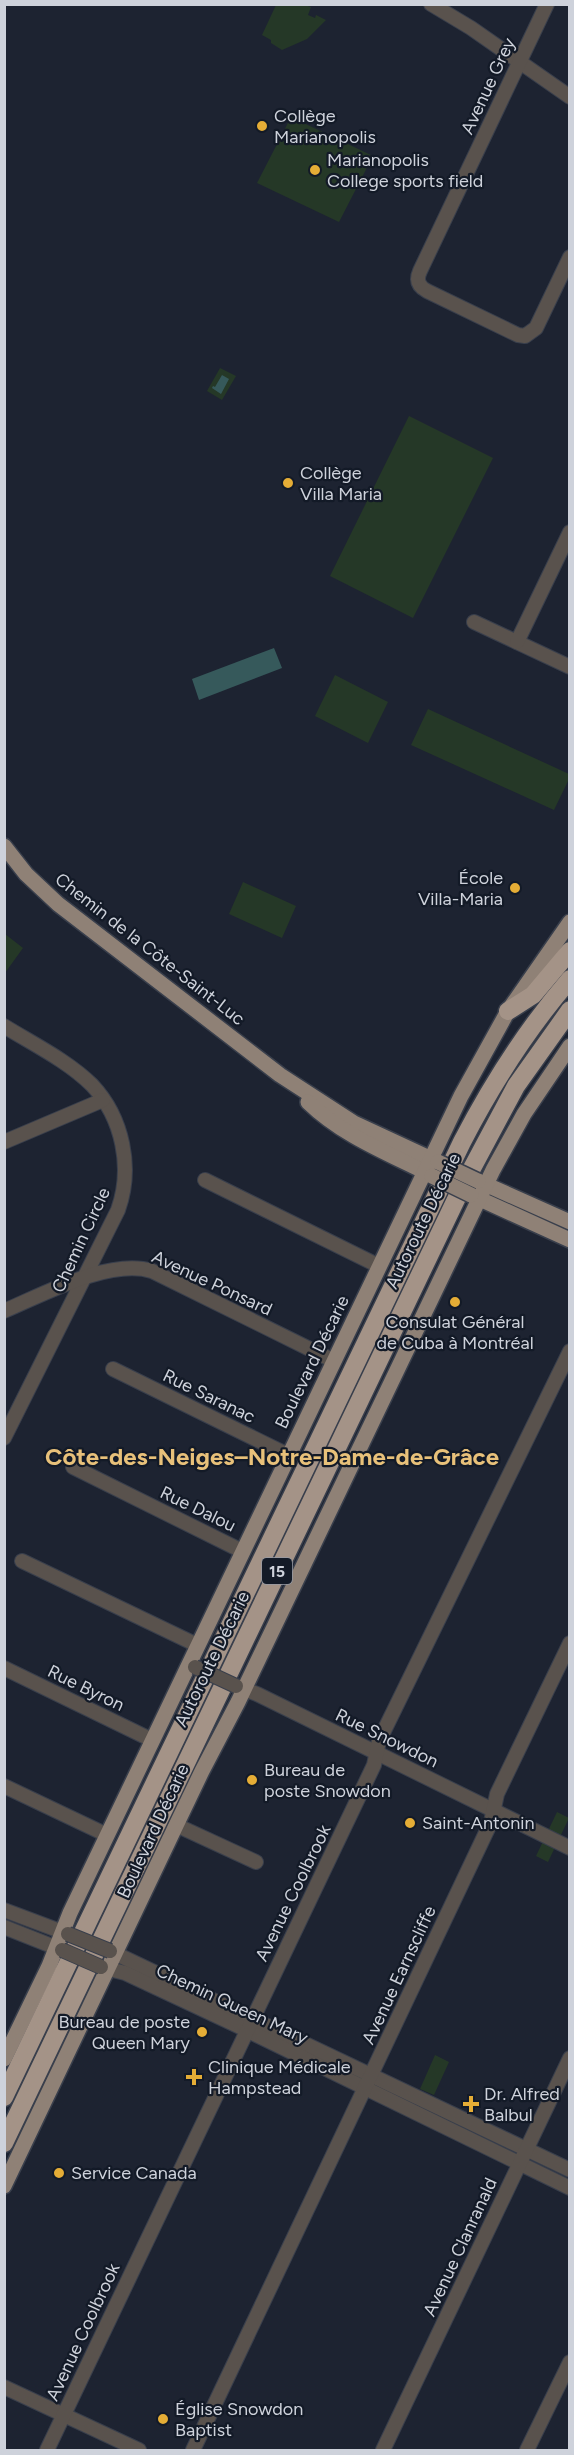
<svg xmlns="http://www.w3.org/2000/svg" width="574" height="2455" viewBox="0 0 574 2455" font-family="Figtree,sans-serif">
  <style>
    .green { fill: #253827 }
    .water { fill: #36595b }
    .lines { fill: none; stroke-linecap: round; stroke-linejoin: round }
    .minor-casing { stroke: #393f4c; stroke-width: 16 }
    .major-casing { stroke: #393f4c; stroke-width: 18 }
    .highway-casing { stroke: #393f4c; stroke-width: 21 }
    .minor { stroke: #59524d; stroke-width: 14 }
    .major { stroke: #8f8176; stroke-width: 15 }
    .highway { stroke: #a49387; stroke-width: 18 }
    .minor-bridge-casing { stroke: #393f4c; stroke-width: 16; stroke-linecap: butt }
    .major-bridge-casing { stroke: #393f4c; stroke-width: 18; stroke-linecap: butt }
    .minor-bridge { stroke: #59524d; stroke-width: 14 }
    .major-bridge { stroke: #8f8176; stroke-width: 15 }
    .poi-dot { fill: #e5ad36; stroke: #131a27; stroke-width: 2 }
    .labels { text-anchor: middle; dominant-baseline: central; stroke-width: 4.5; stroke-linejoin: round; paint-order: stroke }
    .shield { fill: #131a27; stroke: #969ba5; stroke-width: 1.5 }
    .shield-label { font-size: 16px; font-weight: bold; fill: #ced2db }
    .street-label { font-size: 18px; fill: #ced2db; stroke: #131a27 }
    .poi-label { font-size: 18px; fill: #ced2db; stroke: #131a27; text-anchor: start }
    .district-label { font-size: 24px; font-weight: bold; fill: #e8c17a; stroke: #131a27 }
  </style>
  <rect width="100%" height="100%" fill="#1d2331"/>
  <g class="green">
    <polygon points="276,5 305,5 311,7 308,15 315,18 316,15 326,20 307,39 282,50 271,43 271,40 262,35"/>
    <polygon points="291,117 373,156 339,222 257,183"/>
    <polygon points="220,368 236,376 222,400 207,391"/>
    <polygon points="409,416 493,458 413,618 330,576"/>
    <polygon points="335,675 388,702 368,743 315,716"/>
    <polygon points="428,709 569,774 569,779 554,810 411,745"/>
    <polygon points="243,882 296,906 282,938 229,914"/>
    <polygon points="5,934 23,948 5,973"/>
    <polygon points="557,1812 569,1818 548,1862 536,1856"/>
    <polygon points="435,2055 449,2062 434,2095 420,2089"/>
  </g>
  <g class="water">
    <polygon points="222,375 229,379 221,394 212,388 213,386 215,387"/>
    <polygon points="274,648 282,668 199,700 192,679"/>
  </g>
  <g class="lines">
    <defs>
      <g id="minor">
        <polyline points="431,4 471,28 570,97"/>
        <path d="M547,4L420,271C416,280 418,286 427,291L518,335L525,336L536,328L570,257"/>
        <polyline points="474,622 570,667"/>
        <polyline points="517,642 570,532"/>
        <path d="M4,1026C33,1044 68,1061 92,1085C123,1118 133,1168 118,1210L4,1438"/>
        <polyline points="4,1142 103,1100"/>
        <polyline points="205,1180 379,1266"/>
        <path d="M4,1311C44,1294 110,1258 152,1271L334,1361"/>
        <polyline points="113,1369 288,1455"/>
        <polyline points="73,1467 242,1551"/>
        <polyline points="22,1561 197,1645"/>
        <polyline points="4,1668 152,1740"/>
        <polyline points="236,1686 257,1694 570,1848"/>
        <polyline points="4,1786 107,1835"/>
        <polyline points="176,1825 256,1862"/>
        <polyline points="4,1910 68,1934"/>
        <polyline points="4,1927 62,1950"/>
        <polyline points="110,1951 570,2170"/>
        <polyline points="101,1967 125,1973 238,2026 570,2188"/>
        <polyline points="4,2387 139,2450"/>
        <polyline points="47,2450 374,1765 379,1741 570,1351"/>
        <polyline points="193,2450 491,1822 497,1794 570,1643"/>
        <polyline points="383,2450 570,2058"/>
        <polyline points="527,2450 570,2362"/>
      </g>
      <g id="major">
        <polyline points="4,846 26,874 58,904 280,1075 354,1123 438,1162"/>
        <path d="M308,1102C343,1136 388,1153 431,1175"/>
        <polyline points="478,1181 570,1222"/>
        <polyline points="471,1195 570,1240"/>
        <polyline points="4,2059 49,1966 70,1913 461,1096 508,1011 570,922"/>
        <polyline points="4,2186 202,1771 238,1702 493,1170 524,1114 570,1046"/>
      </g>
      <g id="highway">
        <polyline points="508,1011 533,995 570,951"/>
        <path d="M4,2097L462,1142C492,1084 527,1029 570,979"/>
        <polyline points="4,2143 462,1187 516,1086 570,1010"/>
      </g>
    </defs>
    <use href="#minor" class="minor-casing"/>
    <use href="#major" class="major-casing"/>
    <use href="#highway" class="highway-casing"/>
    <use href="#minor" class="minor"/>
    <use href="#major" class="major"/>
    <use href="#highway" class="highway"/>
    <defs>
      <g id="minor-bridge">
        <polyline points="195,1667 236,1686"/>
        <polyline points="68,1934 110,1951"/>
        <polyline points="62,1950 101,1967"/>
      </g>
      <g id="major-bridge">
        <polyline points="438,1162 478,1181"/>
        <polyline points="432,1176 471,1195"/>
      </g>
    </defs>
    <use href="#minor-bridge" class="minor-bridge-casing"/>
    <use href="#major-bridge" class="major-bridge-casing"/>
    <use href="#minor-bridge" class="minor-bridge"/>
    <use href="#major-bridge" class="major-bridge"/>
  </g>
  <g class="poi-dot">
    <circle cx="262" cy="126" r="6"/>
    <circle cx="315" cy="170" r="6"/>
    <circle cx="288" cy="483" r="6"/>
    <circle cx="515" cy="888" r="6"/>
    <circle cx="455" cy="1302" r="6"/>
    <circle cx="252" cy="1780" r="6"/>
    <circle cx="410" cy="1823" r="6"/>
    <circle cx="202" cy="2032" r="6"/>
    <path d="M191 2068h6v6h6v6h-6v6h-6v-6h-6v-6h6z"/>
    <path d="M468 2095h6v6h6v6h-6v6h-6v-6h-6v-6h6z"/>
    <circle cx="59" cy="2173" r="6"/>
    <circle cx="163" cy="2419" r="6"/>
  </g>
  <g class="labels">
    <rect class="shield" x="262" y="1558" width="30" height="26" rx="4.5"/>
    <g class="shield-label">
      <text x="277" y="1571">15</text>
    </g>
    <g class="street-label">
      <text transform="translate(488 86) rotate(-65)">Avenue Grey</text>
      <text transform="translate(150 949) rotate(38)">Chemin de la Côte-Saint-Luc</text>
      <text transform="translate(423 1221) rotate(-64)">Autoroute Décarie</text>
      <text transform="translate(81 1240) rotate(-65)">Chemin Circle</text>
      <text transform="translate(212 1283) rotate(25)">Avenue Ponsard</text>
      <text transform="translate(312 1362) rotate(-64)">Boulevard Décarie</text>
      <text transform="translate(209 1396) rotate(26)">Rue Saranac</text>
      <text transform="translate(198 1509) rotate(26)">Rue Dalou</text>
      <text transform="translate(212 1659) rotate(-64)">Autoroute Décarie</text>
      <text transform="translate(86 1688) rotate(26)">Rue Byron</text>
      <text transform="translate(387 1738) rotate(26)">Rue Snowdon</text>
      <text transform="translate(153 1831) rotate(-65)">Boulevard Décarie</text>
      <text transform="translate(293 1893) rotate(-64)">Avenue Coolbrook</text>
      <text transform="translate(399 1975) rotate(-65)">Avenue Earnscliffe</text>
      <text transform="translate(232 2004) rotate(25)">Chemin Queen Mary</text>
      <text transform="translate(460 2247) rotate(-65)">Avenue Clanranald</text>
      <text transform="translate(83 2332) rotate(-65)">Avenue Coolbrook</text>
    </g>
    <g class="poi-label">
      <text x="274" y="116">Collège<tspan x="274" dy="21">Marianopolis</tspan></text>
      <text x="327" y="160">Marianopolis<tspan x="327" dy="21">College sports field</tspan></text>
      <text x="300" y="473">Collège<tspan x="300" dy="21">Villa Maria</tspan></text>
      <text x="503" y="878" text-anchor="end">École<tspan x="503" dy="21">Villa-Maria</tspan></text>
      <text x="455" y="1322" text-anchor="middle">Consulat Général<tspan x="455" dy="21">de Cuba à Montréal</tspan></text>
      <text x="264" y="1770">Bureau de<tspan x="264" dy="21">poste Snowdon</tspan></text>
      <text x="422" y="1823">Saint-Antonin</text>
      <text x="190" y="2022" text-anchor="end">Bureau de poste<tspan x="190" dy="21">Queen Mary</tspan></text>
      <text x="208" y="2067">Clinique Médicale<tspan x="208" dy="21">Hampstead</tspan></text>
      <text x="484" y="2094">Dr. Alfred<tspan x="484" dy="21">Balbul</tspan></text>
      <text x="71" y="2173">Service Canada</text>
      <text x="175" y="2409">Église Snowdon<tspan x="175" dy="21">Baptist</tspan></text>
    </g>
    <g class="district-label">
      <text x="272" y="1456">Côte-des-Neiges–Notre-Dame-de-Grâce</text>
    </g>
  </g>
  <rect width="574" height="2455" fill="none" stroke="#ced2db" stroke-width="12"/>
</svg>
